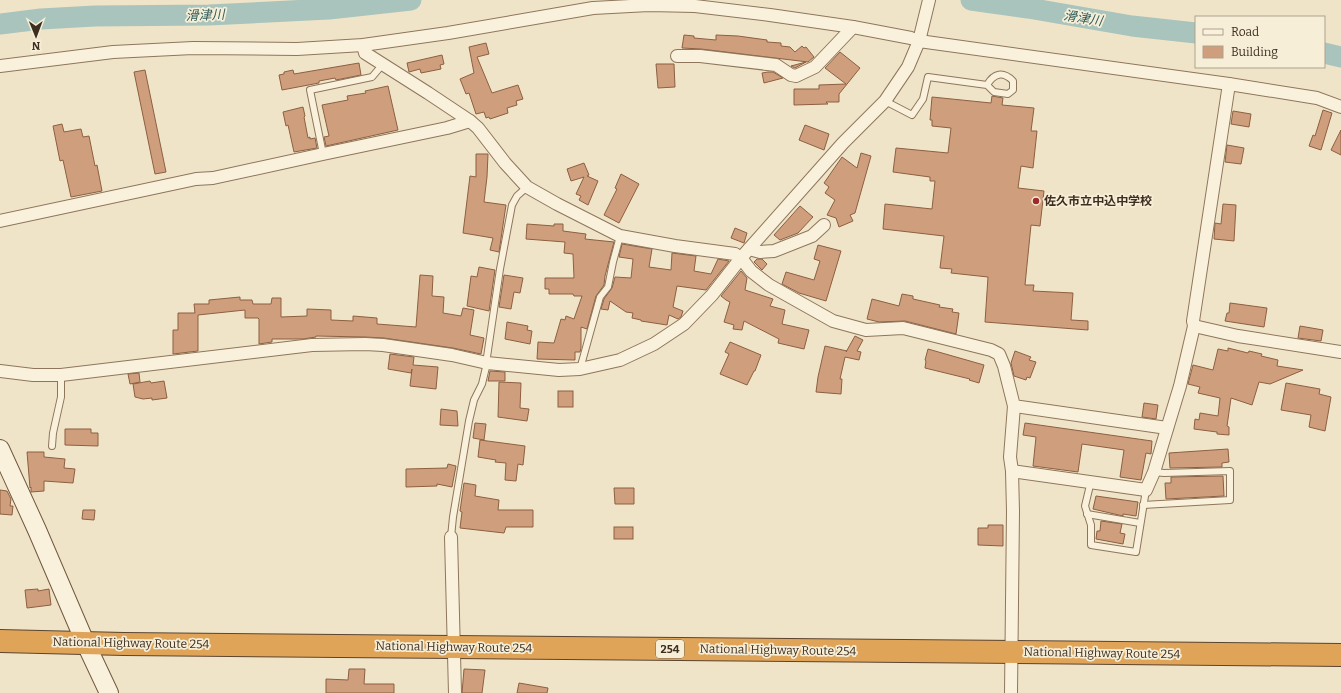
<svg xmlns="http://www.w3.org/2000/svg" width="1341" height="693" viewBox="0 0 1341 693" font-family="Bitter,'Noto Sans JP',serif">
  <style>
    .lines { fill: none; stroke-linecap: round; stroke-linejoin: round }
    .river { stroke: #a9c4bc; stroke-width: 21 }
    .building { fill: #cf9f7d; stroke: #8d5f41 }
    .lane-casing { stroke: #8d765c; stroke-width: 8 }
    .street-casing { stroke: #8d765c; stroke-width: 14 }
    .secondary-casing { stroke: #6f573f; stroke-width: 20 }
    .highway-casing { stroke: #5b4430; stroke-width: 24 }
    .lane { stroke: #faf1dc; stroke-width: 6 }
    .street { stroke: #faf1dc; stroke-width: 12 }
    .secondary { stroke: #faf1dc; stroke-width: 18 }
    .highway { stroke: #e0a458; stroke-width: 22 }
    .poi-dot { fill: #9e2a2b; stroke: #f7eed8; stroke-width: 1.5 }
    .labels { text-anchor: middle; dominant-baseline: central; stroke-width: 3.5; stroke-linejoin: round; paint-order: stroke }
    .shield { fill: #f7eed8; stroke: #756857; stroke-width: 1 }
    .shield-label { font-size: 11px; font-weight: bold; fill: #3d2e20 }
    .poi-label { font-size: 12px; font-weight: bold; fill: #3d2e20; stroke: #f7eed8; text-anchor: start }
    .street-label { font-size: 12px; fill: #3d2e20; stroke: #f7eed8 }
    .water-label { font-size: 13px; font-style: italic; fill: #2f5d5a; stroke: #f7eed8 }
  </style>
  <rect width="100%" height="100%" fill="#f0e4c8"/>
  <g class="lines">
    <g class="river">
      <polyline points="971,0 1028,8 1132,26 1196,33"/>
      <polyline points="0,24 41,19 95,16 209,15 329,9 411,0"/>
      <polyline points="1324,53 1341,57"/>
    </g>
  </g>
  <g class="building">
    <polygon points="684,35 694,36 694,38 716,40 716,35 738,36 767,40 767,42 781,43 781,46 790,47 795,52 802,46 804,48 806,47 814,57 808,62 701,49 682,48"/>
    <polygon points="486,43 489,54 477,57 492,93 518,85 523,99 516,101 517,105 507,108 508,113 490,119 489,117 486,118 484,112 476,114 469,93 466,94 460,79 474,73 469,47"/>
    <polygon points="840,52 860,68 839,94 839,102 826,102 828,104 794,105 794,89 819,89 819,85 846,84 825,68"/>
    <polygon points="442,55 444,64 440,65 441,69 421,73 420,69 409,72 407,63"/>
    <polygon points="806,62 795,68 791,66"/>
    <polygon points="359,63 361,75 336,80 335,78 319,81 319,83 282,90 279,75 284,74 284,72 293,70 294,74"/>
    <polygon points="656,64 674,64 675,87 658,88"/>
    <polygon points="145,70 166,172 155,174 134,72"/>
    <polygon points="768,72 773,72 783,78 764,83 762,73"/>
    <polygon points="388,86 398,130 326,146 324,137 329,136 322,105 348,100 347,96 366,93 365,91"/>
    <polygon points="992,96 1003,98 1002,105 1034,108 1031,131 1037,131 1033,168 1021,166 1018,188 1044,191 1040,226 1031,225 1025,285 1034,285 1033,291 1073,293 1071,320 1088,321 1088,330 985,322 988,277 951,273 952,269 940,268 944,236 883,229 885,204 932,209 935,181 930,181 930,177 893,172 896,148 948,153 951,128 932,126 932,120 930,120 932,97 991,103"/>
    <polygon points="303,107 305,116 304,117 308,138 310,137 310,139 315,138 317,148 294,152 288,125 286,126 283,112"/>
    <polygon points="1323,110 1332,113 1321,150 1309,146 1313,135 1315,136"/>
    <polygon points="1233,111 1251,114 1249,127 1231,124"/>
    <polygon points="62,124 64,132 81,129 83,137 89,136 95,166 97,165 102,191 71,197 63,160 60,161 53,126"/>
    <polygon points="805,125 829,134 824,150 799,140"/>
    <polygon points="1341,130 1341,155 1331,150"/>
    <polygon points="1227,145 1244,148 1241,164 1225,162"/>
    <polygon points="861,153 871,156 855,213 850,215 853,221 839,227 836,218 827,215 835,200 825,193 829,187 824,183 842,157 857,168"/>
    <polygon points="476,154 488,154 487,177 484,202 506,205 499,252 490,250 493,238 463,233 470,176 476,177"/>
    <polygon points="584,163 589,175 587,176 598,181 588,205 579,200 581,196 576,194 584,177 571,181 567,169"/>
    <polygon points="621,174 639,184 619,223 604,215 617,189 615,188"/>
    <polygon points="1223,204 1236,205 1234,241 1214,239 1215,223 1221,224"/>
    <polygon points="800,206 813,217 798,233 780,240 774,235"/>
    <polygon points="527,224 554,226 554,224 563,224 563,231 586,234 585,239 614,242 605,276 604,285 596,296 587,329 581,327 581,348 580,352 575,352 575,360 537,359 538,342 554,343 561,319 565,320 566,316 574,319 582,296 574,296 573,294 549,294 549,289 545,289 545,278 574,278 573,254 564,253 565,242 526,239"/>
    <polygon points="735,228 747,233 744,243 731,238"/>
    <polygon points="622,244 652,249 649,267 671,270 672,253 696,256 694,271 711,274 718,259 729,261 706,290 677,286 673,307 683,311 681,317 678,319 669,315 667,325 641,321 641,320 632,318 633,313 626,312 610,301 608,310 601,309 604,299 612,288 615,277 631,278 633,259 619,257"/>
    <polygon points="818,245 841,251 826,301 799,293 782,284 786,272 814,280 820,261 814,259"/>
    <polygon points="757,259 762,259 767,264 762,270 754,262"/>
    <polygon points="479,267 495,270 489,311 467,306 471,276 477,277"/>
    <polygon points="741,271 747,278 745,290 773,299 770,306 785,310 782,324 809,330 804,349 778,343 779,339 744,321 742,330 733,329 734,325 724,322 730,302 726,300 721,296"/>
    <polygon points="420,275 433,276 432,296 444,297 443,313 461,316 463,308 474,310 470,335 484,338 481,354 453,348 384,338 365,337 316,336 316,337 303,339 272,339 272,342 259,344 259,319 258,318 245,318 245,310 198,315 198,351 173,354 173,330 178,330 178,313 195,313 194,304 209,304 209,300 240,297 240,300 252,300 253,304 271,304 272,298 281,298 281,317 307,316 307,309 331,310 331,320 353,321 353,316 377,318 377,324 416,327"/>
    <polygon points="504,275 523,278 520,293 514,292 511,309 499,307"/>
    <polygon points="902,294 913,296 913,299 940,305 939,307 953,309 952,312 959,313 956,334 905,321 879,322 867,319 872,299 899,306"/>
    <polygon points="1230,303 1267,308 1264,327 1225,321 1227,313 1229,313"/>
    <polygon points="507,322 528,326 527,330 532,331 530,344 505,339"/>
    <polygon points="1300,326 1323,330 1321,341 1298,338"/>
    <polygon points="855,336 863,340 857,351 861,352 859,360 845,357 840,379 842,379 841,394 816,392 818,377 825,346 847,351 846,352"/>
    <polygon points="730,342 761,355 755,371 754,371 747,385 720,374 729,354 725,352"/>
    <polygon points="1228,348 1248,353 1249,351 1262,354 1261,356 1278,360 1277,366 1303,370 1270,384 1259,382 1252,405 1231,398 1227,426 1229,427 1229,435 1217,434 1217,432 1194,429 1195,419 1199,420 1200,413 1218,416 1220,398 1198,393 1200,387 1188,384 1193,365 1213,370 1218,349 1228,351"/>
    <polygon points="928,349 984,365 979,383 969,380 970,379 925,368 926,361 925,360"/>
    <polygon points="1015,351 1031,357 1029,360 1036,362 1030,378 1027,377 1026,380 1014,376 1011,363"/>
    <polygon points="390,354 414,357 413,365 438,367 436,389 410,386 412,369 411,373 388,369"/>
    <polygon points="490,371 505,372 505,381 488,381"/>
    <polygon points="139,373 140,382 130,384 128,374"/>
    <polygon points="150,381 151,383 164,381 167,398 152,400 152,398 143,399 135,397 133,384"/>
    <polygon points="499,382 521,383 520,408 529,409 527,421 498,417"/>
    <polygon points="1286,383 1320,389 1319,394 1331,397 1325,431 1309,427 1311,415 1281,410"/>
    <rect x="558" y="391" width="15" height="16"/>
    <polygon points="1144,403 1158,405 1156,419 1142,417"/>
    <polygon points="441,409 457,411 458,426 440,425"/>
    <polygon points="475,423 486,424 484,440 473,438"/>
    <polygon points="1025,423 1152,441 1151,454 1146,453 1141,480 1120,477 1124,450 1082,444 1078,472 1033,466 1036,437 1023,435"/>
    <polygon points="65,429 91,429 91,433 98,433 98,446 65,445"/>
    <polygon points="480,440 525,446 523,465 518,464 516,481 505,480 506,463 495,462 496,460 478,457"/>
    <polygon points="1228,449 1229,462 1222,463 1222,467 1170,468 1169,453"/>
    <polygon points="27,452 44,452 44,457 65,459 64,468 75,469 73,483 44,481 44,491 31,492 31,487 30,488"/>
    <polygon points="448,464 456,466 452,487 437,484 437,486 406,487 406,469 447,468"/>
    <polygon points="1223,476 1224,496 1166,499 1165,483 1171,483 1171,477"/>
    <polygon points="464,483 476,485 475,496 499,500 498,510 533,510 533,527 506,527 504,533 460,528 462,512 460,511"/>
    <polygon points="614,488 634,488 634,504 615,504"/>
    <polygon points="0,490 7,491 11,499 10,506 13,506 12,515 0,514"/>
    <polygon points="1096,496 1138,502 1136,516 1123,514 1123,516 1093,509"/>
    <polygon points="83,510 95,510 94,520 82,519"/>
    <polygon points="1101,521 1122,524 1120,533 1125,534 1123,544 1096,539 1097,531 1100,531"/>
    <polygon points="988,525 1003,525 1003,546 978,545 978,528 988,528"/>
    <rect x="614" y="527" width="19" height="12"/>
    <polygon points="38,589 38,591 49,589 51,605 27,608 25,590"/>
    <polygon points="349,669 365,669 364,684 394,684 394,693 326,693 326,679 348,680"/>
    <polygon points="464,669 485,670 482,693 462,693"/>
    <polygon points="519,683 548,688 547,693 517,693"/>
  </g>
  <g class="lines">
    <defs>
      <g id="lane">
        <path d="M885,101L912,115L923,99L928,77L987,85L994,92L1008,94L1013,90V81C1003,71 994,73 987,85"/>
        <polyline points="323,154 310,90 372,77 383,64"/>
        <polyline points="580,369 600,297 608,287 613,262 620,236"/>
        <polyline points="52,446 53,433 61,397 61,375"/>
        <polyline points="1091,481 1085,506 1091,525 1091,545 1136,552 1146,490"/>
        <polyline points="1143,505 1230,500 1230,471 1164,473 1154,472"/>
        <polyline points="1087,514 1140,523"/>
        <polyline points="451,537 453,517 469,421 474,400 482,384 487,363 487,357 500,269 512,205 517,196 527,187"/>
      </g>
      <g id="street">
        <polyline points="363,45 365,53 428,93 470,121 478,128 505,163 527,187 557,204 620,236 675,246 735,254 741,258 751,271 769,285 833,321 866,330 903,328 991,350 999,354 1004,366 1014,406 1167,428"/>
        <polyline points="677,56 700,56 776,65 791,75 796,76 815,67 853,27"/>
        <polyline points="0,66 113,52 193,48 297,49 363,45 448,33 593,8 649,5 695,6 770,15 853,27 911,38 919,41 1229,84 1317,98 1341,107"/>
        <polyline points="0,221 196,179 213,178 323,154 447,128 470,121"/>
        <polyline points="749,249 760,252 774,251 812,236 824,225"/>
        <polyline points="1194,326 1238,336 1341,352"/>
        <polyline points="0,371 33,375 61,375 312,345 365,344 383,345 452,355 487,363 559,370 580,369 620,360 654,344 684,324 712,295 741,258 843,143 885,101 908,67 919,41 929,0"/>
        <polyline points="1012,471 1146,490 1154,472 1180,386 1194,326 1193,321 1229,84"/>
        <polyline points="451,537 455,693"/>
        <polyline points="1011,693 1013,511 1012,471 1010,457 1014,406"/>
      </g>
      <polyline id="secondary" points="0,449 37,530 85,642 109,693"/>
      <polyline id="highway" points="0,641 124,644 1341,655"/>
    </defs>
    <use href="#lane" class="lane-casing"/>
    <use href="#street" class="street-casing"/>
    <use href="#secondary" class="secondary-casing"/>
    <use href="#highway" class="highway-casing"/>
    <use href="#lane" class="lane"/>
    <use href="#street" class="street"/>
    <use href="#secondary" class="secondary"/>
    <use href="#highway" class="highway"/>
  </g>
  <circle class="poi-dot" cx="1036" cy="201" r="4"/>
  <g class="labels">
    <rect class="shield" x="656" y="640" width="28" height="18" rx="3"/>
    <g class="shield-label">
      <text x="670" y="649">254</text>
    </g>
    <g class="poi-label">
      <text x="1044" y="201">佐久市立中込中学校</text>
    </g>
    <g class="street-label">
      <text transform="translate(131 643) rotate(1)">National Highway Route 254</text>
      <text transform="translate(454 647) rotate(1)">National Highway Route 254</text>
      <text transform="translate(778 650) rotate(1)">National Highway Route 254</text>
      <text transform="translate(1102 653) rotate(1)">National Highway Route 254</text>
    </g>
    <g class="water-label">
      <text transform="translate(205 15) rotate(-2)">滑津川</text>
      <text transform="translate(1083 18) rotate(9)">滑津川</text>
    </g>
  </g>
  <rect x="1195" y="16" width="130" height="52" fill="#f7eed8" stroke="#ada18e"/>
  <rect x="1203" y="29" width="20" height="6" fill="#faf1dc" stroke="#ada18e"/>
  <text x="1231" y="36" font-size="12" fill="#3d2e20">Road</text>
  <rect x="1203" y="46" width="20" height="12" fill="#cf9f7d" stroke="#ada18e"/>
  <text x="1231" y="56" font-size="12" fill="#3d2e20">Building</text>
  <g transform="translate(36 36) rotate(179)" stroke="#f7eed8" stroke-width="3" paint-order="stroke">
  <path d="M0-3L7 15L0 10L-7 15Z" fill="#3d2e20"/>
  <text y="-6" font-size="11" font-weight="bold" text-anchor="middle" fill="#3d2e20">N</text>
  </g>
</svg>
